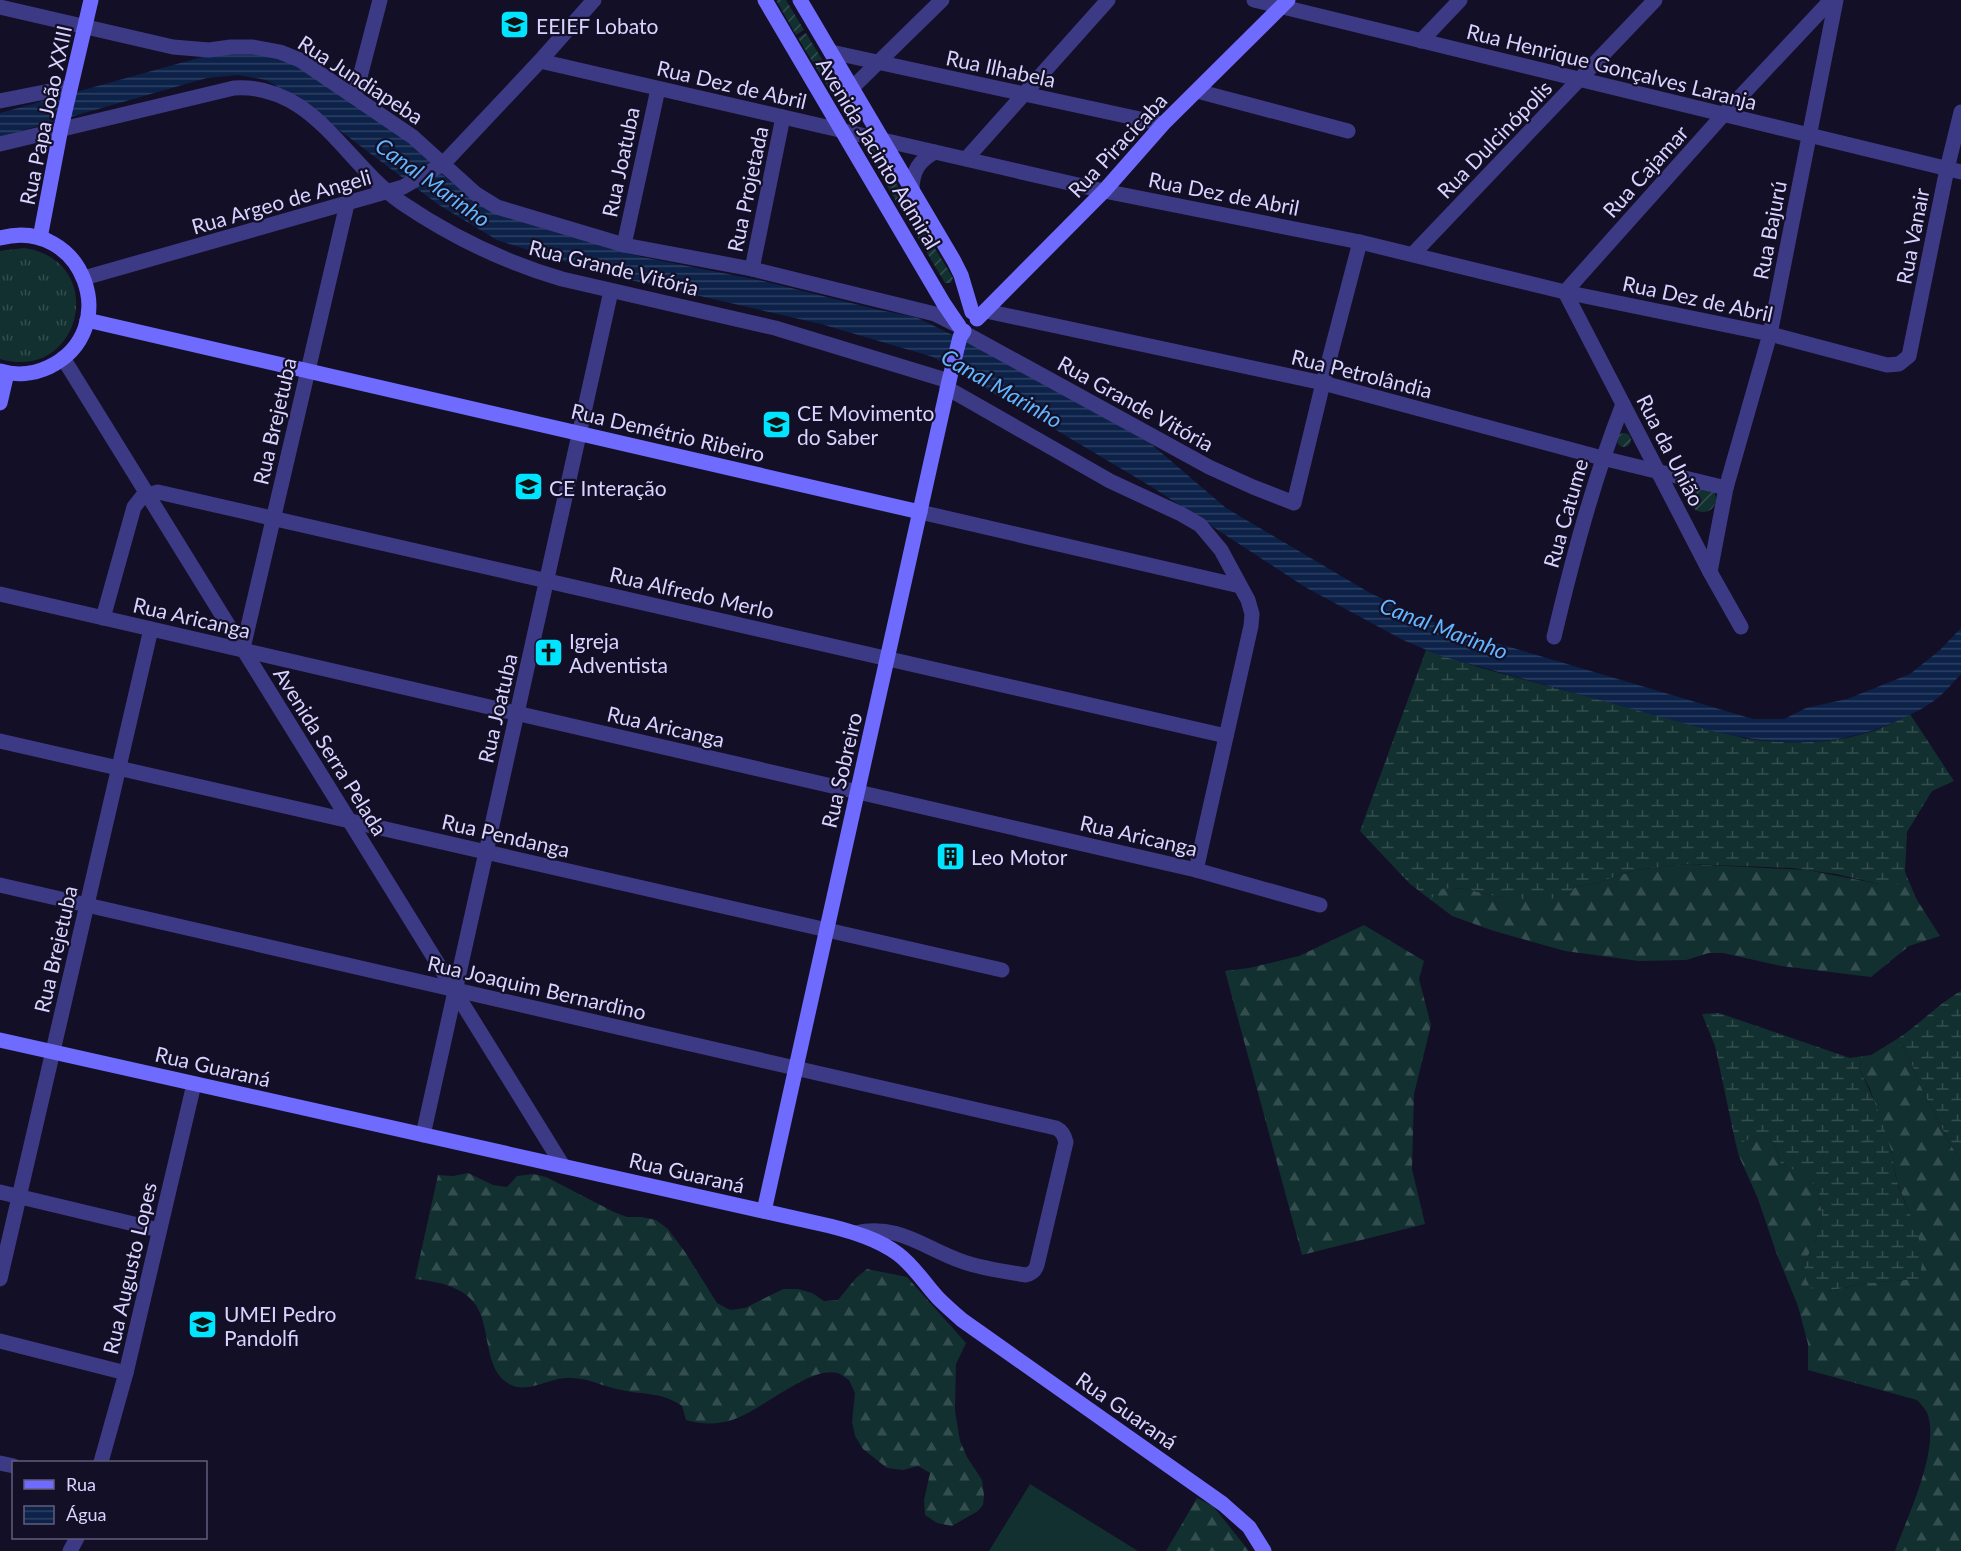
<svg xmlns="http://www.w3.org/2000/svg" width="1961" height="1551" viewBox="0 0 1961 1551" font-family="Lato,sans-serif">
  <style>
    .grass { fill: url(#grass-tufts) }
    .forest { fill: url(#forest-firs) }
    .wetland { fill: url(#wetland-marsh) }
    .garden { fill: url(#garden-furrows) }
    .pitch { fill: #12302f }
    .water { fill: url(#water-rules) }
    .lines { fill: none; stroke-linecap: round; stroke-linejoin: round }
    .street { stroke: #3d3a85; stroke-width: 15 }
    .secondary { stroke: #6f6bff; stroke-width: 15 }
    .labels { text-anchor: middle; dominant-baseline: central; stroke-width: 4.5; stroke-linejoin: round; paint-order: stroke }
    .poi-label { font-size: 21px; fill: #d9d4ff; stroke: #130f26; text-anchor: start }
    .street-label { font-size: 21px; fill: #d9d4ff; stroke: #130f26 }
    .water-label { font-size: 22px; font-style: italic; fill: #62b6ff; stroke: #130f26 }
  </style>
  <defs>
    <pattern id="grass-tufts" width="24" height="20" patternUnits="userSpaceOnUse" patternTransform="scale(1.5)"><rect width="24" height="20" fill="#12302f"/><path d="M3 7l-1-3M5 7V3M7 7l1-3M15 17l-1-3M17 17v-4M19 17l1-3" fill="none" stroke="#344d4e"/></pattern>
    <pattern id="forest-firs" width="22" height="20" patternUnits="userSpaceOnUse" patternTransform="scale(1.5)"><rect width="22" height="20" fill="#12302f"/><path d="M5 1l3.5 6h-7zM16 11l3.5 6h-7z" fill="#344d4e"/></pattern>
    <pattern id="wetland-marsh" width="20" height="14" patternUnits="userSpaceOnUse" patternTransform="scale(1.5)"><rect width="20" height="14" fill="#12302f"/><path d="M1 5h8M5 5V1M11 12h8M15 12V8" fill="none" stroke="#344d4e"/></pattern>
    <pattern id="garden-furrows" width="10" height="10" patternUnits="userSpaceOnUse" patternTransform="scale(1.5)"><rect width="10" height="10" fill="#12302f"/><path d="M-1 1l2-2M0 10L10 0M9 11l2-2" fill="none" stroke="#344d4e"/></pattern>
    <pattern id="water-rules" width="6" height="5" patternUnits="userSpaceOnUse" patternTransform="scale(1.5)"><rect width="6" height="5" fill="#0c2248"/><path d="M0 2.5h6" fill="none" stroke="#2f4163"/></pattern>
  </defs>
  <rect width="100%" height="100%" fill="#130f26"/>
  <path class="grass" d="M24,248C110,261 81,383 0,359V251Z"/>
  <g class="forest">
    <polygon points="1688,864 1807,870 1879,884 1910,884 1917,900 1940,936 1909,946 1871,977 1781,966 1723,953 1709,953 1686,960 1639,961 1565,951 1494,931 1452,916 1431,900 1437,889 1452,888 1466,889 1507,899 1565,895 1577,886 1593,884 1636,870"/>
    <polygon points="1364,925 1424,961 1419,979 1431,1025 1414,1094 1412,1169 1425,1224 1302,1255 1225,971 1249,968 1299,956"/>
    <path d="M1897,1039L1910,1059L1920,1085L1949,1142L1961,1161V1551H1895C1908,1515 1939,1452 1928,1415C1926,1410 1921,1404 1917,1400L1808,1370V1344L1798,1306L1776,1252L1758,1199L1739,1156L1736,1145L1764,1131L1774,1143L1781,1164L1808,1175L1819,1193L1822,1217L1814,1245L1804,1263L1828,1291L1867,1283L1918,1279L1910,1215L1897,1182L1891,1150L1870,1089L1859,1069L1863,1056L1871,1055Z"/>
    <path d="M468,1173L493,1185L507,1187L517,1176L533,1174L546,1177L614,1212L627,1217H642L656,1220L668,1229L685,1252L717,1303L730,1310L745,1308L783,1289H798L812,1293L824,1301L838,1300L856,1278L867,1269L907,1277L966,1343L956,1364L955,1411L960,1441L967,1457L982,1480L984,1495L983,1505L978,1511L952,1526L937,1523L925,1515L924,1500L930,1473L918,1466L903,1470L887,1468L863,1449L855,1436L852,1422L855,1393L849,1380C846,1378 841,1374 837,1373C809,1366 760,1412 732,1420C717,1425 701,1424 686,1420L682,1406C662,1392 644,1395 621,1390C604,1387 589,1378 572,1378C551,1376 529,1395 509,1384C499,1378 494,1369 491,1358C487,1345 486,1331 482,1318C473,1288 442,1282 415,1279L438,1175L453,1176Z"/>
    <polygon points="1197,1498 1213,1506 1249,1551 1166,1551"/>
  </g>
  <g class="wetland">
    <path d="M1426,650L1481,668L1747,739C1804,746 1859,744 1910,714L1954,781L1932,791L1907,832L1905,872L1910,884H1879L1836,874L1792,868L1688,864L1636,870L1593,884L1577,886L1565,895L1551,899H1507L1466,889L1452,888L1437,890L1431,900L1410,884L1360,831Z"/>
    <path d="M1961,991V1161L1949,1142L1920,1085L1910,1059L1897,1039C1919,1025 1938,1004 1961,991Z"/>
    <path d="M1719,1013L1850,1058L1863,1056L1859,1069C1872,1093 1884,1124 1891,1151C1894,1161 1894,1172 1897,1182C1906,1211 1932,1249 1918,1279L1867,1283L1828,1291L1810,1288L1806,1279L1804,1263L1814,1245L1822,1217L1819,1193L1808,1176L1781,1164L1774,1143L1764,1132L1736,1145L1715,1046L1702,1014Z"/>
  </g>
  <g class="garden">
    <polygon points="776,0 786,0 804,30 796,35"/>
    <polygon points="806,33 840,89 832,94 798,38"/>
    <polygon points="841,92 855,115 852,121 848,120 834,97"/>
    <polygon points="870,148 876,149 893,177 885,182 868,154"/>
    <polygon points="895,181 914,213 906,218 887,186"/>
    <polygon points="916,217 953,278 951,283 945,283 908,221"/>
    <circle cx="1624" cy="440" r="7"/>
    <circle cx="1703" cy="499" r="13"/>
  </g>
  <polygon class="pitch" points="1030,1484 1138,1551 989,1551"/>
  <path class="water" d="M235,52L288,58L392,126L445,177L474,200L492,211L551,231L642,257L763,281L879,310L916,317L977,347L1150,443L1226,508L1370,593L1406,610L1449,629L1753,719H1784L1806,708L1847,699L1910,674L1940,650L1961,628V674C1953,682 1945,693 1935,700C1920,711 1902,719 1885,726C1824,749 1771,745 1708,730L1441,656L1403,640L1305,587L1152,487L933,357L821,324L600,273L497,240L439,205L291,94L266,80L238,75L207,78L0,137V113L213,54Z"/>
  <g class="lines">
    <g class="street">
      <polyline points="1254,0 1961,172"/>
      <polyline points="0,7 173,47 209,50 231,47 253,47 280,52 300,60 413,137 476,194 497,207 624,245 752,269 935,314 959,326"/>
      <polyline points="1421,41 1460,0"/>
      <polyline points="831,52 1163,124"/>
      <polyline points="540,61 1104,191 1360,242 1565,292 1770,334 1887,365 1899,364 1909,356 1947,169 1961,112"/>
      <polyline points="852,88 942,0"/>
      <polyline points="1197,91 1348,131"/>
      <polyline points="355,96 380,0"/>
      <polyline points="0,101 70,87"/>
      <path d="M0,144L234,88C314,83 345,164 402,203C452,237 504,262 562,279L775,328L949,381"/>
      <polyline points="966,159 1108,0"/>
      <path d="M912,190C912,172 919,160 935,152"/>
      <polyline points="624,245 658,89"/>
      <polyline points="1413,254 1655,0"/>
      <polyline points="752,269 783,117"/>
      <polyline points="84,278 403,187 443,164 540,61 594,0"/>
      <polyline points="986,311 1323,383 1602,458 1726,488"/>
      <polyline points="963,332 1209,467 1253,487 1294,503 1323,383 1360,242"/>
      <polyline points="63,358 563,1166"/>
      <polyline points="947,388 1110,481 1181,514 1200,525 1221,550 1248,600 1252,614 1251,626 1196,870"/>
      <polyline points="920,512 1240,586"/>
      <polyline points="1710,572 1726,488 1770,334 1836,0"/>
      <polyline points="0,594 1196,870 1320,905"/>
      <polyline points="103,618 134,507 142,497 158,492 1226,736"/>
      <polyline points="1741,627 1710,572 1565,292 1724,114 1831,0"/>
      <path d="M1554,637C1573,557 1593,481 1623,404"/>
      <polyline points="243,648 347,204"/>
      <polyline points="0,741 1002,970"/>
      <path d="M0,885L1056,1128C1062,1131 1064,1135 1066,1142L1037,1265C1035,1271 1032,1274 1025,1275C1004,1271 982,1269 961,1261C924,1248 898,1223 855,1233"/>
      <polyline points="423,1135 611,291"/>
      <polyline points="0,1192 159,1230"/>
      <polyline points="0,1279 151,629"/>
      <polyline points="0,1341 126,1373"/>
      <polyline points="101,1462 126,1373 194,1084"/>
      <polyline points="0,1463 14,1466"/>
      <polyline points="70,1551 77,1538"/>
    </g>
    <g class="secondary">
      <polyline points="765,0 944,304 959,326"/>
      <polyline points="800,0 954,261 961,275 972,312"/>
      <path d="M0,238C83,216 125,330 49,367C34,374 16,376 0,371"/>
      <polyline points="40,238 61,128 91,0"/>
      <polyline points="977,319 1104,191 1163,124 1288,0"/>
      <polyline points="87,320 920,512"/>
      <polyline points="0,403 7,373"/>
      <path d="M0,1040L830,1226C853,1232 878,1239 898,1254C914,1266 925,1284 938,1298C946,1306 954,1313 962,1320L1223,1504L1249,1527L1264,1551"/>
      <polyline points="764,1211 949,381 960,337 964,331"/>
    </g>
  </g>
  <defs>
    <symbol id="school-square" viewBox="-11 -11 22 22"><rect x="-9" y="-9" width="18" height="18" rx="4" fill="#00e5ff" stroke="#130f26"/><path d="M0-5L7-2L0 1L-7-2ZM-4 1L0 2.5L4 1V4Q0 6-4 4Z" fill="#111"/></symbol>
    <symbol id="church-square" viewBox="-11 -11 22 22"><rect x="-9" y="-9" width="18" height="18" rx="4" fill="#00e5ff" stroke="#130f26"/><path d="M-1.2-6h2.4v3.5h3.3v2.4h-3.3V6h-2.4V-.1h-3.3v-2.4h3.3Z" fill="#111"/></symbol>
    <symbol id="building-square" viewBox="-11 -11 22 22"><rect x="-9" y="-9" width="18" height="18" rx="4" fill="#00e5ff" stroke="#130f26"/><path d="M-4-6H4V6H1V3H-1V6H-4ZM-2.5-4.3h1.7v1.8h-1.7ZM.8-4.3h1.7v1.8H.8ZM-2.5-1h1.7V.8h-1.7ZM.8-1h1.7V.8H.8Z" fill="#111"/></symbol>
  </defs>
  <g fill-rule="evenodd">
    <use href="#school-square" x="498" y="8" width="33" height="33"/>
    <use href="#school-square" x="760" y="408" width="33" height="33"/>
    <use href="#school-square" x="512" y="470" width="33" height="33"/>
    <use href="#church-square" x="532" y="636" width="33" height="33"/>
    <use href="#building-square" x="934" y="840" width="33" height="33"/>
    <use href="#school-square" x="186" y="1308" width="33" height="33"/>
  </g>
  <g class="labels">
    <g class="poi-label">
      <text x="536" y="25">EEIEF Lobato</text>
      <text x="797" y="412">CE Movimento<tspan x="797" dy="24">do Saber</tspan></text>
      <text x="549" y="487">CE Interação</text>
      <text x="569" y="640">Igreja<tspan x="569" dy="24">Adventista</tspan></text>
      <text x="971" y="856">Leo Motor</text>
      <text x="224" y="1313">UMEI Pedro<tspan x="224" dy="24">Pandolfi</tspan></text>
    </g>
    <g class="street-label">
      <text transform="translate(1612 66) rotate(14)">Rua Henrique Gonçalves Laranja</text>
      <text transform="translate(1001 68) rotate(12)">Rua Ilhabela</text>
      <text transform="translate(361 79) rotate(33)">Rua Jundiapeba</text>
      <text transform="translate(732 84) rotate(13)">Rua Dez de Abril</text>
      <text transform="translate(45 115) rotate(-78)">Rua Papa João XXIII</text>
      <text transform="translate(1494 139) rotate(-46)">Rua Dulcinópolis</text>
      <text transform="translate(1117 145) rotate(-47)">Rua Piracicaba</text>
      <text transform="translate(879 153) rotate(59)">Avenida Jacinto Admiral</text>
      <text transform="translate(620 162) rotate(-78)">Rua Joatuba</text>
      <text transform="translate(1645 171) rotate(-48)">Rua Cajamar</text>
      <text transform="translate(747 189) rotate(-78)">Rua Projetada</text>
      <text transform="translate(1224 193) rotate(11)">Rua Dez de Abril</text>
      <text transform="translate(281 201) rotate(-16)">Rua Argeo de Angeli</text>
      <text transform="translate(1769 230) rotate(-79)">Rua Bajurú</text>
      <text transform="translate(1912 236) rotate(-79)">Rua Vanair</text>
      <text transform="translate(614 267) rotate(14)">Rua Grande Vitória</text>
      <text transform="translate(1698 298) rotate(12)">Rua Dez de Abril</text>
      <text transform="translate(1362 373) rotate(14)">Rua Petrolândia</text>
      <text transform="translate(1136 403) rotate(29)">Rua Grande Vitória</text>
      <text transform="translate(274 421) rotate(-77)">Rua Brejetuba</text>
      <text transform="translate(668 432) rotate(13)">Rua Demétrio Ribeiro</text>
      <text transform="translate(1671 450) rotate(63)">Rua da União</text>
      <text transform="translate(1565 513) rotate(-74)">Rua Catume</text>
      <text transform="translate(692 592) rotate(13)">Rua Alfredo Merlo</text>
      <text transform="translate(192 617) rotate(13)">Rua Aricanga</text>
      <text transform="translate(497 708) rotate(-77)">Rua Joatuba</text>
      <text transform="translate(666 726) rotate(13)">Rua Aricanga</text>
      <text transform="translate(331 751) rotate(58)">Avenida Serra Pelada</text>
      <text transform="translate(841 770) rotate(-77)">Rua Sobreiro</text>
      <text transform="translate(506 835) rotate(13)">Rua Pendanga</text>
      <text transform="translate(1139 835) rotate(13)">Rua Aricanga</text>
      <text transform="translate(55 949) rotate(-77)">Rua Brejetuba</text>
      <text transform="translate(537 987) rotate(13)">Rua Joaquim Bernardino</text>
      <text transform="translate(213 1066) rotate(13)">Rua Guaraná</text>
      <text transform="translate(687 1172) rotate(13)">Rua Guaraná</text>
      <text transform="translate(129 1268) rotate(-77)">Rua Augusto Lopes</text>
      <text transform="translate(1127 1410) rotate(35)">Rua Guaraná</text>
    </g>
    <g class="water-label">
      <text transform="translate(433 182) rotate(36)">Canal Marinho</text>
      <text transform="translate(1002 388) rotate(30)">Canal Marinho</text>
      <text transform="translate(1444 628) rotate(21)">Canal Marinho</text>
    </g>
  </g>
  <rect x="12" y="1461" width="195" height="78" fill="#130f26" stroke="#625e7d" stroke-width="1.5"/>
  <rect x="24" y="1480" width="30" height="9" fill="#6f6bff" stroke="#625e7d" stroke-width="1.5"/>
  <text x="66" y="1491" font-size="18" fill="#d9d4ff">Rua</text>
  <rect x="24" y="1506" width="30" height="18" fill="url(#water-rules)" stroke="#625e7d" stroke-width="1.5"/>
  <text x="66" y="1521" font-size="18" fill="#d9d4ff">Água</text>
</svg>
